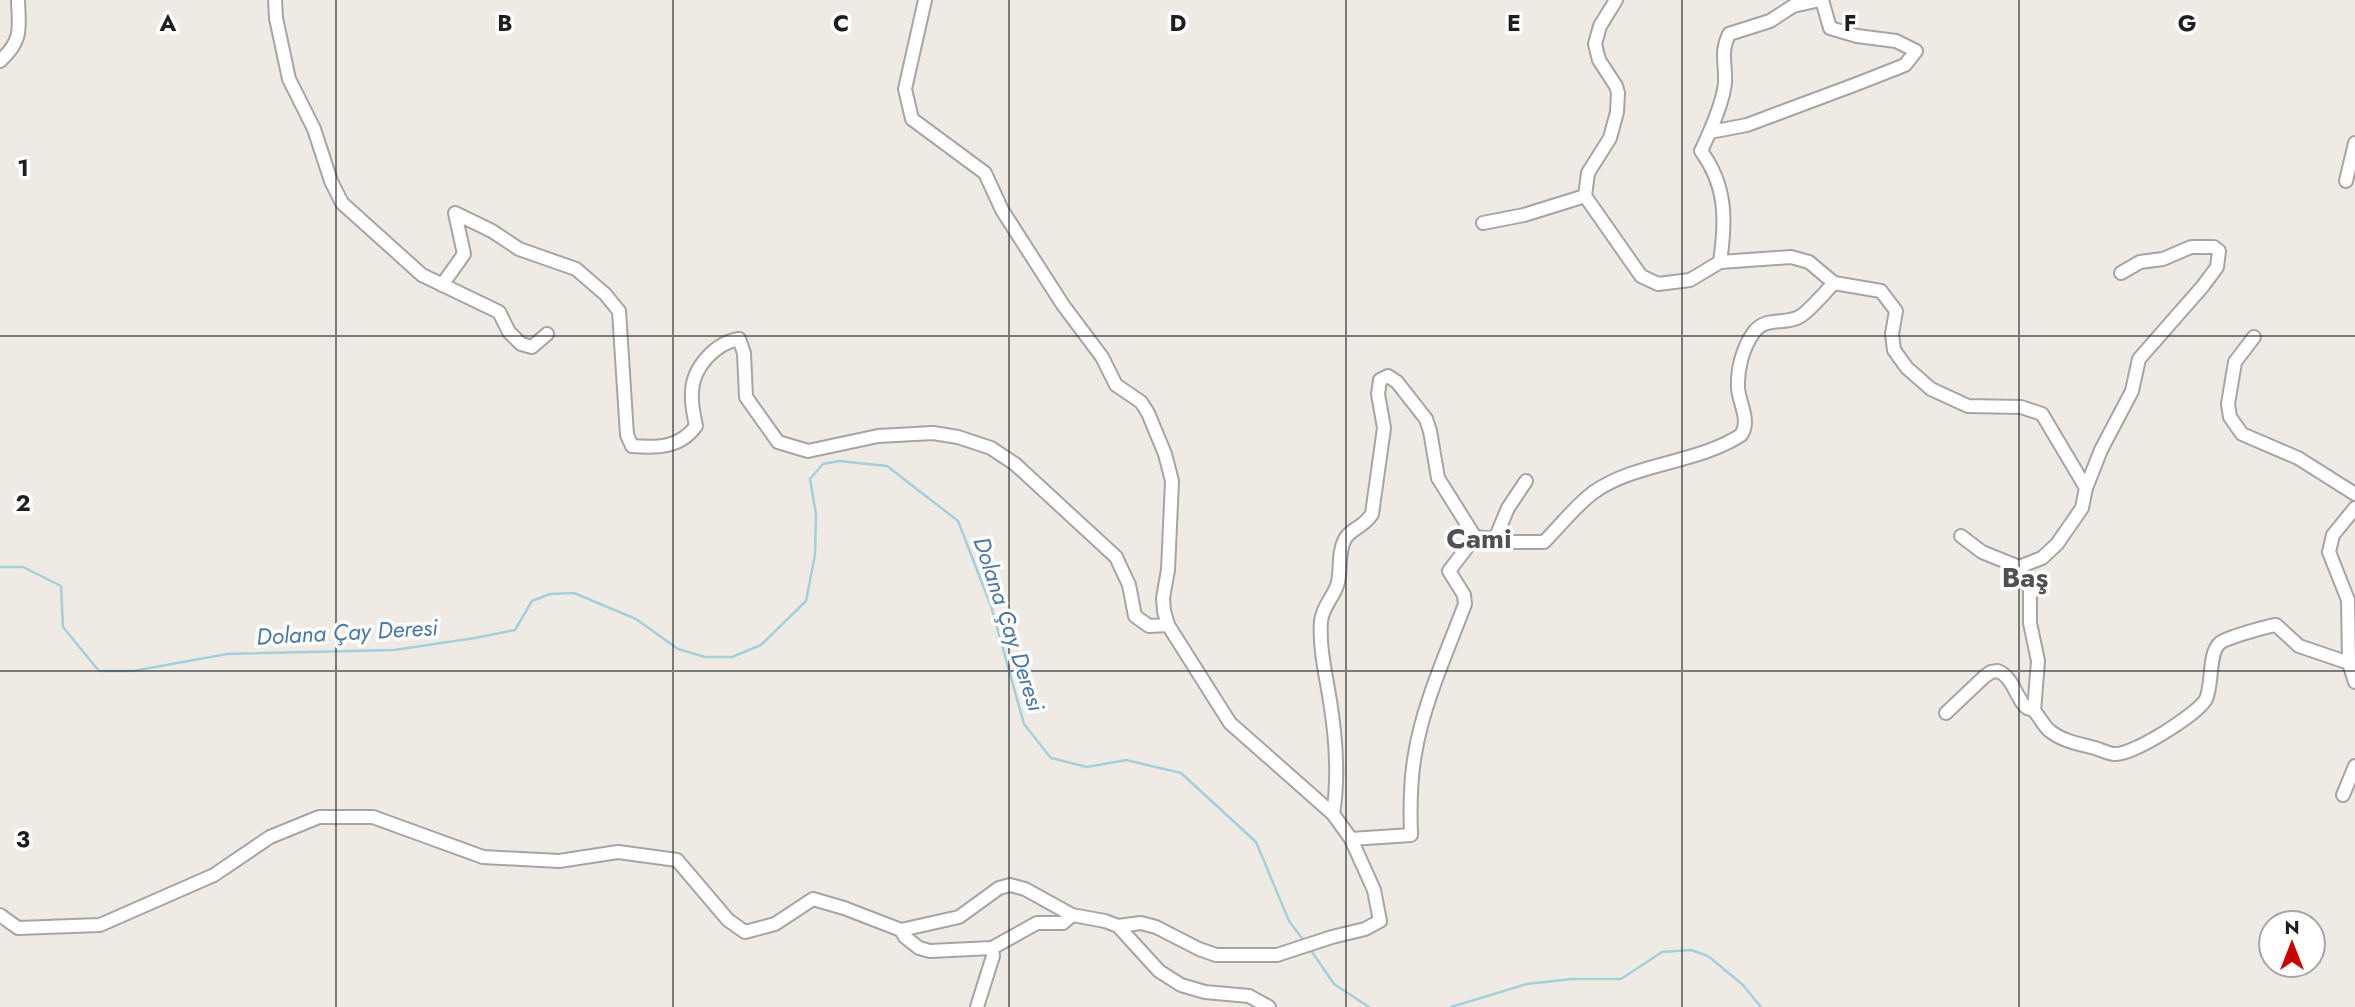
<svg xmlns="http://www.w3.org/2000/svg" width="2355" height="1007" viewBox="0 0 2355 1007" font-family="Jost,sans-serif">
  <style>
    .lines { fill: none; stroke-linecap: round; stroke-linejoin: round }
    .stream { stroke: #a5cfdb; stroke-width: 2.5 }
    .minor-casing { stroke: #a5a5a5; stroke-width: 16 }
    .minor { stroke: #fff; stroke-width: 12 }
    .grid { fill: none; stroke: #1e1e1e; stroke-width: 2; stroke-opacity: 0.55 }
    .labels { text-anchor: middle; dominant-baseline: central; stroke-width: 7; stroke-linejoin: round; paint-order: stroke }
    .water-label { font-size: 23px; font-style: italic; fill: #4a77a3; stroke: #fff }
    .district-label { font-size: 28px; font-weight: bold; fill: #515151; stroke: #fff }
    .grid-label { font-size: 23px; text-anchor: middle; font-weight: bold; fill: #1e1e1e; stroke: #fff; stroke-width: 7; stroke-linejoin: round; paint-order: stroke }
  </style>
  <rect width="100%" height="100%" fill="#efebe4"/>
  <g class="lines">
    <g class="stream">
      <polyline points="0,567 23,567 61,586 63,627 99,671 133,671 227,654 394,650 475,638 515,630 532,601 550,594 574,593 636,619 678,649 705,657 732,657 761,645 806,601 815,555 816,514 810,479 823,464 839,461 887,466 958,521 991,606 1024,724 1051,758 1087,767 1126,760 1181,773 1256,842 1289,921 1304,941"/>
      <polyline points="1310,949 1334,984 1369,1007"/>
      <polyline points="1451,1007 1527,984 1572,979 1621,979 1662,952 1691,950 1708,956 1742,984 1761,1007"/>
    </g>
    <defs>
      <g id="minor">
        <polyline points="275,0 276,18 289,79 314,129 331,181 342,203 422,275 499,312 509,332 521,344 532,347 547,334"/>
        <polyline points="925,0 905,89 912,119 985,173 1002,210 1063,305 1102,357 1116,385 1141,402 1148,413 1165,454 1172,481 1168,570 1163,598 1164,611 1168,625 1230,723 1333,814 1351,839 1374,890 1380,921 1365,929 1332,937 1277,955 1216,955 1199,949 1156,927 1141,923 1118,926"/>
        <polyline points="1616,0 1600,26 1595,44 1599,60 1616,86 1618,93 1617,112 1610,138 1588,173 1585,196 1641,276 1658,284 1690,280 1720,262 1791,257 1809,262 1834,283 1881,291 1896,311 1892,334 1894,350 1907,368 1931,389 1968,406 2021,407 2042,414 2086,488"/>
        <path d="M0,61C23,40 19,29 18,0"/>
        <polyline points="1710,132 1747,125 1854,85 1905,65 1916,51 1896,41 1857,36 1830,28 1822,0"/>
        <polyline points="2346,181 2355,143"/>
        <polyline points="1483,223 1524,215 1585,196"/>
        <path d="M1720,262C1726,221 1727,186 1701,151C1710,132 1723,103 1725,83C1726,63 1720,53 1729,34L1770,21L1793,6L1820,0"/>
        <path d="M442,285L464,254L455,213L492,231L519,249L576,269L605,294L619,311L627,435L632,446C657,448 680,448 696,426C694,416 691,404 692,393C692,368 715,343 739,339L744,353L746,397L778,442L808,451L878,436L933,433L958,437L991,448L1015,464L1116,557L1129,585L1135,616L1149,626L1168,625"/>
        <polyline points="2254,337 2235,362 2228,404 2230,417 2242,434 2298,458 2355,494"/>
        <polyline points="2355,508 2333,535 2329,552 2348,600 2349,663 2355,682"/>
        <polyline points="1961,536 1982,552 2019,567 2030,590 2030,623 2038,661 2034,711"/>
        <path d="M1475,537L1495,539L1508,542H1544C1559,527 1577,504 1594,492C1637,462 1696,464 1741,435C1751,421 1739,403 1738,388C1737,369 1743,347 1754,332C1766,316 1785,325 1799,317C1808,313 1826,291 1834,283"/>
        <polyline points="1495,539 1508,508 1526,481"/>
        <polyline points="2019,567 2042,558 2057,544 2082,508 2086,488 2101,450 2132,391 2139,359 2203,286 2217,267 2219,251 2214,247 2191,247 2163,259 2140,262 2121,273"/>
        <path d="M1946,713L1984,677L1991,672L1998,671C2012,677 2015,694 2024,705C2031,712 2025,705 2033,710C2040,716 2043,726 2050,731C2062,741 2080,744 2095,748C2101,750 2109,754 2115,754C2133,755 2198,714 2206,699C2213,684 2208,653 2220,643C2225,638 2268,626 2276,625L2299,646L2349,663"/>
        <polyline points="2343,795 2355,766"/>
        <path d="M1333,814C1339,777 1336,738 1330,701C1326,675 1319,648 1321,621C1323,605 1335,596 1338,582C1341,568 1338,552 1345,539C1351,528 1363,528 1372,514L1384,428L1378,394L1380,380L1388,376L1397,382L1426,419L1430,431L1438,478L1475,537"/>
        <path d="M1351,839L1411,835C1410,807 1410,781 1415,754C1423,704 1447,652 1465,604L1464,595L1449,571L1475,537"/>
        <polyline points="0,915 18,928 100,925 214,875 270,837 319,817 373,817 483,857 559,861 618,852 677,860 728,920 745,932 775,924 813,899 844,908 901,930 959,917 999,888 1010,885 1025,889 1072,915 1105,921 1118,926 1159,971 1181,985 1205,992 1249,996 1269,1007"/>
        <polyline points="901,930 905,937 919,948 930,951 992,948 1037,923 1063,923 1072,915"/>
        <polyline points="977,1007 993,956 992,948"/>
      </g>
    </defs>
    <use href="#minor" class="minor-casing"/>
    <use href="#minor" class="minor"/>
  </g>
  <path class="grid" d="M336,0V1007M673,0V1007M1009,0V1007M1346,0V1007M1682,0V1007M2019,0V1007M0,336H2355M0,671H2355"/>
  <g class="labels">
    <g class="water-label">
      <text transform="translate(1009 624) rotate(72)">Dolana Çay Deresi</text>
      <text transform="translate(347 632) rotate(-3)">Dolana Çay Deresi</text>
    </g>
    <g class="district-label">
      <text x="1479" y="538">Cami</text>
      <text x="2025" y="577">Baş</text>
    </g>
  </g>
  <g class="grid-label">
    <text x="168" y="31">A</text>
    <text x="505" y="31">B</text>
    <text x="841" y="31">C</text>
    <text x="1178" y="31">D</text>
    <text x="1514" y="31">E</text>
    <text x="1850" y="31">F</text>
    <text x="2187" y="31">G</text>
    <text x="23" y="176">1</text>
    <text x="23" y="511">2</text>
    <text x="23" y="847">3</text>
  </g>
  <g transform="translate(2292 944)"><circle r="33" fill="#ffffff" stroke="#a5a5a5" stroke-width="2"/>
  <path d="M0-5L12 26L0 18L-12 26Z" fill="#c70505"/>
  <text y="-10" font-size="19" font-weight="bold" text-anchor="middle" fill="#1e1e1e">N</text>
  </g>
</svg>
